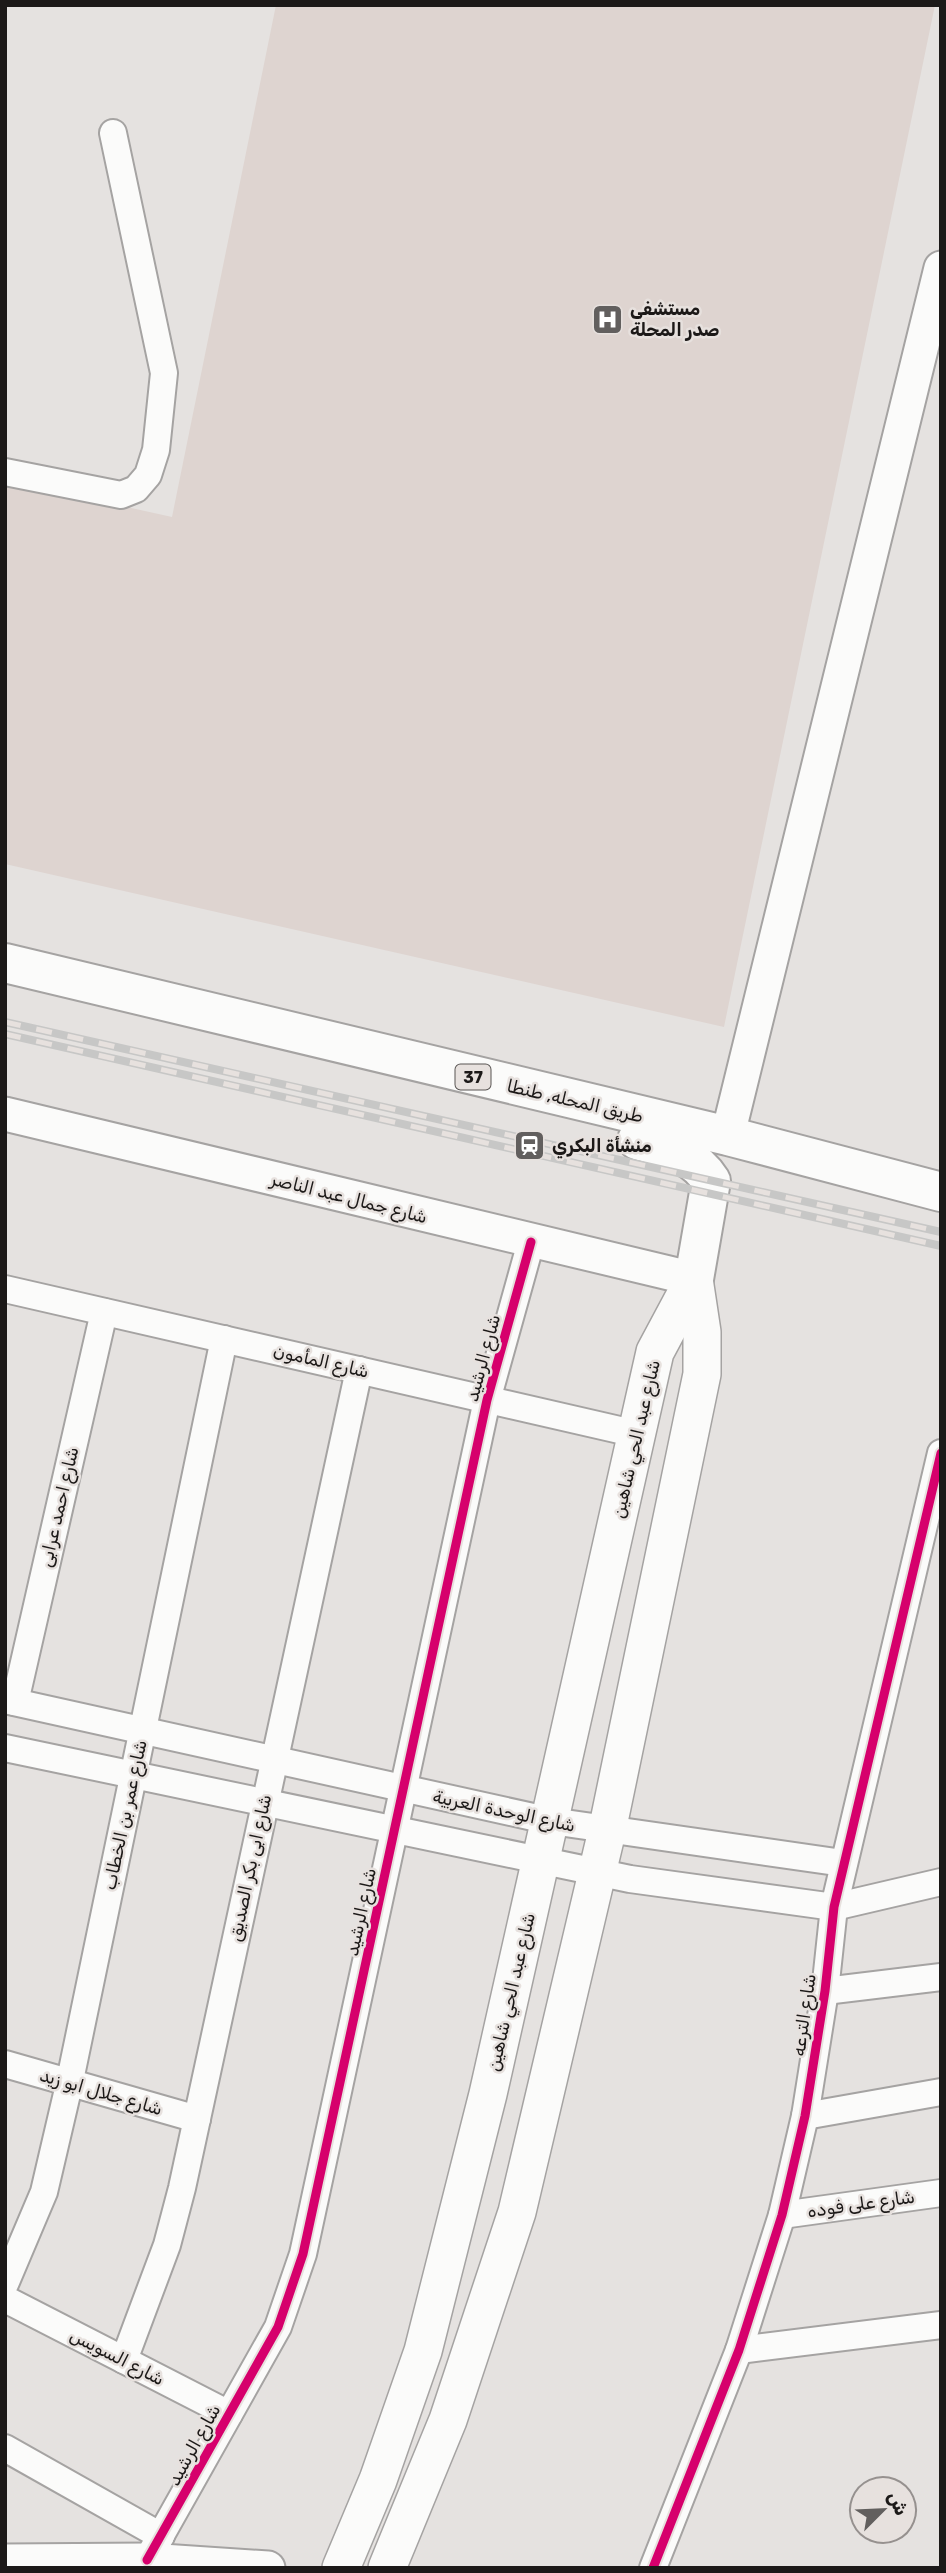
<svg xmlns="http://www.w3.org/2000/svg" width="946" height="2573" viewBox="0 0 946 2573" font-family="Rubik,Cairo,sans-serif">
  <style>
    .built { fill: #ded4d0 }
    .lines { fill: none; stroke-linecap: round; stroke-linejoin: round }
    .minor-casing { stroke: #a5a3a2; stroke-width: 30 }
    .tertiary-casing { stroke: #a5a3a2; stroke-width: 37 }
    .secondary-casing { stroke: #a5a3a2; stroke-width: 40 }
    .primary-casing { stroke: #a5a3a2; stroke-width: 42 }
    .minor { stroke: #fbfbfa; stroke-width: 26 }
    .tertiary { stroke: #fbfbfa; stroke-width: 33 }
    .secondary { stroke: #fbfbfa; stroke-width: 37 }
    .primary { stroke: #fbfbfa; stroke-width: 38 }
    .rail-casing { stroke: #c7c7c6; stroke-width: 8 }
    .rail { stroke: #e7e1de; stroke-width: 5; stroke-dasharray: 16; stroke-linecap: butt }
    .cycleway-casing { stroke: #e7e1de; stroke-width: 13 }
    .cycleway { stroke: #d6006c; stroke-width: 9 }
    .labels { text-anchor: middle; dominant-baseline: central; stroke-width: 5; stroke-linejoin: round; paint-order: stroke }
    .shield { fill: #e7e1de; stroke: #595553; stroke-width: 2 }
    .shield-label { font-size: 16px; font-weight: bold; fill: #1c1918 }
    .poi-label { font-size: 18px; font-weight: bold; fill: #1c1918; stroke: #e7e1de; text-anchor: start }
    .street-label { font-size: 18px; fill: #1c1918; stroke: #e7e1de }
  </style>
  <rect width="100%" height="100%" fill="#e5e2e0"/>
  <polygon class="built" points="276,5 935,5 724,1027 5,864 5,480 172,517"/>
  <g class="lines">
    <defs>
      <g id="minor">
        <polyline points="5,472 121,495 136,489 148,475 156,450 164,373 113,133"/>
        <polyline points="5,1289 637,1434"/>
        <polyline points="5,1700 551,1821 843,1863"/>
        <polyline points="15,1702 104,1312"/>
        <polyline points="5,1748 630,1879 834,1907 941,1882"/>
        <polyline points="825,1991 941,1977"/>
        <polyline points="5,2064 197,2119"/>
        <polyline points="805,2116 941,2092"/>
        <polyline points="782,2215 941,2193"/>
        <polyline points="5,2284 44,2192 69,2085 224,1339"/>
        <polyline points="5,2299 229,2414"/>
        <polyline points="739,2350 941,2325"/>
        <polyline points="124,2360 167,2245 182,2188 359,1370"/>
        <polyline points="5,2448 161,2536"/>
        <polyline points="147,2560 278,2327 303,2254 487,1400 531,1242"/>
        <polyline points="653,2568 739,2350 782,2215 805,2116 825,1991 834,1907 941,1453"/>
      </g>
      <g id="tertiary">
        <polyline points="5,1114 694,1279"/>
        <polyline points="732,1118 941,268"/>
        <polyline points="5,2561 147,2560 268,2568"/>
      </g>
      <g id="secondary">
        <polyline points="341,2568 378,2480 423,2351 488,2094 655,1352 694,1279"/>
        <polyline points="387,2568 448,2420 517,2212 607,1831 702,1374 702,1332 694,1279"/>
      </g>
      <g id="primary">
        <polyline points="5,963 728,1136 941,1192"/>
        <path d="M637,1140C667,1149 693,1153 711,1181L694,1279"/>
      </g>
    </defs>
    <use href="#minor" class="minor-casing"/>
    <use href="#tertiary" class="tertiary-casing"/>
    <use href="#secondary" class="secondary-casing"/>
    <use href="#primary" class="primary-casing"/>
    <use href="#minor" class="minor"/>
    <use href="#tertiary" class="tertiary"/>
    <use href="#secondary" class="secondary"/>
    <use href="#primary" class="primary"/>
    <defs>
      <g id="rail">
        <polyline points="5,1022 941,1232"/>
        <polyline points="5,1034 941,1246"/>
      </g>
    </defs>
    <use href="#rail" class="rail-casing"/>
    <use href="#rail" class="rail"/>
    <defs>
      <g id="cycleway">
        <polyline points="147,2560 278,2327 303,2254 487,1400 531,1242"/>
        <polyline points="653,2568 739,2350 782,2215 805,2116 825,1991 834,1907 941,1453"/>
      </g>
    </defs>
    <use href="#cycleway" class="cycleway-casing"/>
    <use href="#cycleway" class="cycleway"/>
  </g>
  <defs>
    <symbol id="hospital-square" viewBox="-11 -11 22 22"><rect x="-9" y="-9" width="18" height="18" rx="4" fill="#625f5e" stroke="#e7e1de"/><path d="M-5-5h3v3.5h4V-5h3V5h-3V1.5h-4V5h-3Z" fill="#fff"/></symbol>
    <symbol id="station-square" viewBox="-11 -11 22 22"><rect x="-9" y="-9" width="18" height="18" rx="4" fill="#625f5e" stroke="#e7e1de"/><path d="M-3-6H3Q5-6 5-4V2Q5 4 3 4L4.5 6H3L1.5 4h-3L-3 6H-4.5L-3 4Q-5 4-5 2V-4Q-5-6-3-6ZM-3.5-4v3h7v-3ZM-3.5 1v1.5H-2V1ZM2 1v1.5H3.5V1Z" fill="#fff"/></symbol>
  </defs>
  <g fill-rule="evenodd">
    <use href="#hospital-square" x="590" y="302" width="35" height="35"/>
    <use href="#station-square" x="512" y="1128" width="35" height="35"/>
  </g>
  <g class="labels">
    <rect class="shield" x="455.5" y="1064.5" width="35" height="25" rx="5"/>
    <g class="shield-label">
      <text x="473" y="1077">37</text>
    </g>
    <g class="poi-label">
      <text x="630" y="309">مستشفى<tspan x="630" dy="21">صدر المحلة</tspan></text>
      <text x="552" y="1146">منشأة البكري</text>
    </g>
    <g class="street-label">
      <text transform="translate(575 1101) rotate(13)">طريق المحله, طنطا</text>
      <text transform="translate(349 1198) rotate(14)">شارع جمال عبد الناصر</text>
      <text transform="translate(483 1358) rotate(-75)">شارع الرشيد</text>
      <text transform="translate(321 1361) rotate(13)">شارع المأمون</text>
      <text transform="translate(636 1439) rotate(-77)">شارع عبد الحي شاهين</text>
      <text transform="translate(59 1507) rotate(-77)">شارع احمد عرابى</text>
      <text transform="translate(504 1811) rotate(12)">شارع الوحدة العربية</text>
      <text transform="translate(125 1815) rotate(-78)">شارع عمر بن الخطاب</text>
      <text transform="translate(250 1868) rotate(-78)">شارع ابى بكر الصديق</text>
      <text transform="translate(361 1912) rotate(-78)">شارع الرشيد</text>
      <text transform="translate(511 1992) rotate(-77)">شارع عبد الحي شاهين</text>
      <text transform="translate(804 2015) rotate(-82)">شارع الترعه</text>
      <text transform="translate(101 2092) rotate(16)">شارع جلال ابو زيد</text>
      <text transform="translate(861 2204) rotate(-8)">شارع على فوده</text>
      <text transform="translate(117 2357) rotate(27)">شارع السويس</text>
      <text transform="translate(194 2445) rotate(-61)">شارع الرشيد</text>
    </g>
  </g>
  <rect width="946" height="2573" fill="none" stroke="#1c1918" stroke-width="14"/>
  <g transform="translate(883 2510) rotate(66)"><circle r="33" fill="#e7e1de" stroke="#96918f" stroke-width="2"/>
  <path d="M0-5L12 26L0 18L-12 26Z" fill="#625f5e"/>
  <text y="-10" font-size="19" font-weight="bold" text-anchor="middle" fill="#1c1918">ش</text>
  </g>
</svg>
